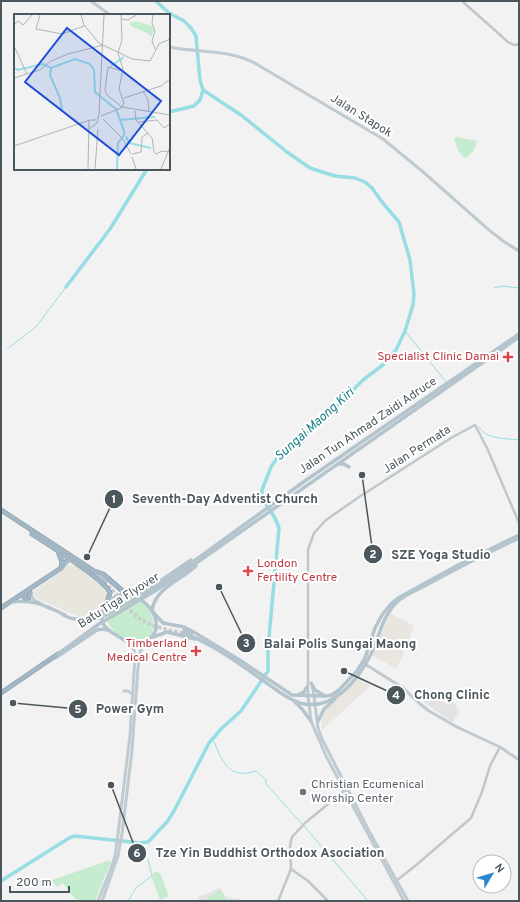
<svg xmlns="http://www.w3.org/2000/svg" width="520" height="902" viewBox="0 0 520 902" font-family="Overpass,sans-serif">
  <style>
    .commercial { fill: #e9e6e0 }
    .education { fill: #e4e3e3 }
    .green { fill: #c5eccf }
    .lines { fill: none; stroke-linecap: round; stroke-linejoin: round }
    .stream { stroke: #97dde4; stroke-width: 1 }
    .river { stroke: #97dde4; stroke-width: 3.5 }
    .primary-tunnel { stroke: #c9cbcd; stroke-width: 3.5; stroke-dasharray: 3.5 2; stroke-linecap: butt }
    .trunk-casing { stroke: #7a94a6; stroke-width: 5 }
    .tertiary { stroke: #bfc7cc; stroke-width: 2.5 }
    .secondary { stroke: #bfcad1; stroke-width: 3 }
    .primary { stroke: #b4c4cd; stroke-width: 3.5 }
    .trunk { stroke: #a2b6c4; stroke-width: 4 }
    .primary-bridge { stroke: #b4c4cd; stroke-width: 3.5 }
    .health-dot { fill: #e0444e; stroke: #fff; stroke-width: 1.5 }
    .worship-dot { fill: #6b7280; stroke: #fff; stroke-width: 1.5 }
    .labels { text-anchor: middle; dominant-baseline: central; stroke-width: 4; stroke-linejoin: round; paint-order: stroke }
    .street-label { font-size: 12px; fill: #4b575d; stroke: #fff }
    .health-label { font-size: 12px; fill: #be3a42; stroke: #fff; text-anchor: end }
    .worship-label { font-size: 12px; fill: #5b616d; stroke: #fff; text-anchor: start }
    .water-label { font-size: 13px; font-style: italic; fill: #1a808a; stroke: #fff }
    .inset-river { fill: none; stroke: #97dde4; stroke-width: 2 }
    .inset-road { fill: none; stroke: #b0b4b6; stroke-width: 1 }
    .view { fill: #1d4ed8; fill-opacity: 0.15; stroke: #1d4ed8; stroke-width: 2 }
    .inset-edge { fill: none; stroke: #4b575d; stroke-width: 2 }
    .leader { fill: none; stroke: #4b575d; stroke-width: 1.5 }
    .callout-dot { fill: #4b575d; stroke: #fff; stroke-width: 1.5 }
    .mark-label { font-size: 12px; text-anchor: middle; font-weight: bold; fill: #fff }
    .callout-label { font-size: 13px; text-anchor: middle; font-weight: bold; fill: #4b575d; stroke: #fff; stroke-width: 4; stroke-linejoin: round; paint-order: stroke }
  </style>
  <rect width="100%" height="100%" fill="#f3f2f2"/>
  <g class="commercial">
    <polygon points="70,565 76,566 100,582 108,592 100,609 96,612 89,616 79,617 36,598 32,592"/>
    <polygon points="390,613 414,626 397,669 372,655"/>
    <polygon points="359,679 370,686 322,730 321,720 325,710 356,680"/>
  </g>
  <g class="education">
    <polygon points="431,693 445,703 452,700 460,712 452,722 423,702"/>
    <polygon points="220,888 226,897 240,899 241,901 198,901 198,897"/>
  </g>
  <g class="green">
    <path d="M456,137L477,141C476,149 472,153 466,158C459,156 457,146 454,140Z"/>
    <path d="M120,596C124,596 129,596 132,597C147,603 161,623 149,637C132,655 80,614 120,596Z"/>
    <polygon points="110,860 110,864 95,901 78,901 78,899 75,899 63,883 57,887 52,880"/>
    <polygon points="157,872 160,873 169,896 160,900 152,878 153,873"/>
    <polygon points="220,890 228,901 205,901"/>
  </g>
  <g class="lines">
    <g class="stream">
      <polyline points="494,288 503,286 519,288"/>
      <polyline points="405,331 447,383"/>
      <polyline points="7,349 36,327 66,287"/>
      <path d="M478,426C486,440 505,438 519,440"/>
      <path d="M213,739C222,761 228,780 256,771L266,780V784L302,824"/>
      <polyline points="304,826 368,901"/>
      <polyline points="128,901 136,888 152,876 148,859"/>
    </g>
    <g class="river">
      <polyline points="169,112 194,106 200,100 203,90"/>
      <polyline points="66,287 110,229 147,169"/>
      <polyline points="1,881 69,838 75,836 140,843 148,842 167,822 174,811 209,743 222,728 241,711 268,671 268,648 279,528 275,518 262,498 262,490 271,467 277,458 303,438 314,424 329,414 363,380 384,364 396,350 405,331 413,305 414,294 410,260 399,222 382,202 372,188 365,182 355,178 335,176 310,168 287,152 241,115 203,90 200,80 196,36 191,28 184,21 169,13 156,1"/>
    </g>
    <path class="primary-tunnel" d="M104,582C115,591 122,603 132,612C145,626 165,629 183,633"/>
    <defs>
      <g id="trunk">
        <polyline points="1,510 94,571 103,574 126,594"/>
        <path d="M32,534C46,543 107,581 110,593L106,605"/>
        <polyline points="58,551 62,562 61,568"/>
        <polyline points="26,592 24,597 26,599 29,598 30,593"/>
        <polyline points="1,608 61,568 69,558"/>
        <polyline points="1,693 58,654"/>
      </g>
    </defs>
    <use href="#trunk" class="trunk-casing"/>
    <g class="tertiary">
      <polyline points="462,1 508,42 514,45 519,44"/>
      <polyline points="312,686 314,696"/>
      <polyline points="308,696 308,550 314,533 326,520 359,497 451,438 475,425 487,448 519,523"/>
      <polyline points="291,869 308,881 328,901"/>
      <polyline points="396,881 415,866 471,818 482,792 490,766 500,747"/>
      <polyline points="278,901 291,869 290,846 292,837 305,823 344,791"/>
    </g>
    <g class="secondary">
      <polyline points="91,1 110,15"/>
      <path d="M169,47C199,53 231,49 258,65L383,139L422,171L489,230L503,241L519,251"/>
      <polyline points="61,570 71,559"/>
      <polyline points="30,593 34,600 40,603"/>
      <polyline points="365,664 403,688 420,704 429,711 457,727 500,747 519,760"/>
      <polyline points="124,691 128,691 133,694"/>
      <polyline points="308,696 311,721 326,756 404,901"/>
      <polyline points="314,696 318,728 322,739 369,831 408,901"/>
      <polyline points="98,901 111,868 115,856 118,834 130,735 135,657 134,650 128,643"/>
      <polyline points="102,901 118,856 122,834 132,750 138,668 140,652 146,642"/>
    </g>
    <g class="primary">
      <polyline points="340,464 344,464 349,467"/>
      <polyline points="190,564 302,483 519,334"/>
      <polyline points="192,566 519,337"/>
      <polyline points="94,571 106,581"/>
      <path d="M124,594C144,594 169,623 149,639C137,649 127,642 116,635C111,632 107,630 104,625C96,610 111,596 124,594Z"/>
      <polyline points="131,594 146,591 191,560"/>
      <path d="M11,602C25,600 37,601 49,608"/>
      <polyline points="48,607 65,615"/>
      <path d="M152,611C154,589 181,580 196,566"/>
      <polyline points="153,612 163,623 184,627 192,631 238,659 292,695 326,696 332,695 339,690 357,671 365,658 375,628 382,615 391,604 398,598 460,564 519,535"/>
      <polyline points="93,618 97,616 103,610"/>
      <polyline points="184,630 192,633"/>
      <path d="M183,633C208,641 240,664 261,679C273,687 286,699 300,703C333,712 358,680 371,654C380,635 382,616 398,601C407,593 420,589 430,583C459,567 489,552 519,538"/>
      <polyline points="153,637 167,632 195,639"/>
      <polyline points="55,658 97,630 103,629 107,630"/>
      <polyline points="311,683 315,690 325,696"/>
      <polyline points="298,695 304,692 307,687"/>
      <polyline points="295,702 302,709 311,721"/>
      <polyline points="318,721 324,709 335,699"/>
    </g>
    <use href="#trunk" class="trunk"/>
    <g class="primary-bridge">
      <polyline points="63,615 70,618 85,621 100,618 154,589 190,564"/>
      <polyline points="58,654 99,624 155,591 192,566"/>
    </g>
  </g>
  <g class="health-dot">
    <path d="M506 351h4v4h4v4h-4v4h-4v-4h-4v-4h4z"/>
    <path d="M246 565h4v4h4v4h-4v4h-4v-4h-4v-4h4z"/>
    <path d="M194 645h4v4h4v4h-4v4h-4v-4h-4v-4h4z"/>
  </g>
  <circle class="worship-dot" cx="303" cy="792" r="4"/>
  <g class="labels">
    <g class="street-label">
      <text transform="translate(361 116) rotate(32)">Jalan Stapok</text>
      <text transform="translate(368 426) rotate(-34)">Jalan Tun Ahmad Zaidi Adruce</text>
      <text transform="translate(417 450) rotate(-33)">Jalan Permata</text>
      <text transform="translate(119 601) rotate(-32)">Batu Tiga Flyover</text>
    </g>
    <g class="health-label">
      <text x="499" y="357">Specialist Clinic Damai</text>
      <text x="257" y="564" text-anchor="start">London<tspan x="257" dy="14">Fertility Centre</tspan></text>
      <text x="187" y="644">Timberland<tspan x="187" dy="14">Medical Centre</tspan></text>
    </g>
    <g class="worship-label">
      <text x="311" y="785">Christian Ecumenical<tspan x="311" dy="14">Worship Center</tspan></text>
    </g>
    <g class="water-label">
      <text transform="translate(315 425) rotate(-42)">Sungai Maong Kiri</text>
    </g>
  </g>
  <g transform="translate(14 14)">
    <rect width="156" height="156" fill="#f3f2f2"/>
    <path d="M122,7L138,12L140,16L137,23L135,20L117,12L116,9Z" fill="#c5eccf"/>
    <path class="inset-river" d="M97,52L110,43M0,54L4,56L29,50L37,54L61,45L76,50L80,56L81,78L102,95L110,117V121L104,129L103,155M37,54L36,61L46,84M46,84L48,96M105,106L141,103M112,122L115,129L137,134"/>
    <path class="inset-road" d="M26,1L22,15L48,20L70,12M67,1L70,11L85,29L118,45L136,47L145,30L156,25M139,1L138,9L141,17L138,27L141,35M108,5L114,6L122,1M0,11L4,7L9,11L18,1M0,32L13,60M0,64L26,56L37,47L54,40L89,31M129,77L134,86L135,98M110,84L147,72L156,65M108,93L93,81L91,76L94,53L109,57M108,93L156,101M121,97L122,106L138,124L140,138L142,140L148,137L155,138M87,102L107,94L110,89L105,75L109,55L104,39L108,26L107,1M89,105L109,125L117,140M125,108L143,106L150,114L156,110M75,115L83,109L85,100L90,1M0,132L76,106H82M118,140L127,138L128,123L134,119M118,143L122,155M74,155L75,106M81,155L84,115M147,155L156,133"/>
    <path class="view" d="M53,14L147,87L105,141L11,68Z"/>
    <rect width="156" height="156" class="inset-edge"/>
  </g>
  <path class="leader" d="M87 557L114 499M362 475L373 554M219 587L246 643M344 671L396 695M13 703L78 709M111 785L137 853"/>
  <g class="callout-dot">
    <circle cx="87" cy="557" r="4"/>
    <circle cx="362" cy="475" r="4"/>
    <circle cx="219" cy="587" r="4"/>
    <circle cx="344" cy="671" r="4"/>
    <circle cx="13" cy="703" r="4"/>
    <circle cx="111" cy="785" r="4"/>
    <circle cx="114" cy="499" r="10"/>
    <circle cx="373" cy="554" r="10"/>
    <circle cx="246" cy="643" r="10"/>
    <circle cx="396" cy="695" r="10"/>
    <circle cx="78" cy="709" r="10"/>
    <circle cx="137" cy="853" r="10"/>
  </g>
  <g class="mark-label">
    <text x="114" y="503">1</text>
    <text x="373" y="558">2</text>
    <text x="246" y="647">3</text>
    <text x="396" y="699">4</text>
    <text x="78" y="713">5</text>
    <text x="137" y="857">6</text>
  </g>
  <g class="callout-label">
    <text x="225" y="503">Seventh-Day Adventist Church</text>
    <text x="441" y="559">SZE Yoga Studio</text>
    <text x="340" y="648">Balai Polis Sungai Maong</text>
    <text x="452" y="699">Chong Clinic</text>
    <text x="130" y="713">Power Gym</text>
    <text x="270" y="857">Tze Yin Buddhist Orthodox Asociation</text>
  </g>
  <rect width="520" height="902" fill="none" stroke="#4b575d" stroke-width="4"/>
  <g transform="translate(492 874) rotate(52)"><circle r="19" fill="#ffffff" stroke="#b7bcbe"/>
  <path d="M0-3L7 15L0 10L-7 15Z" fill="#2d89d2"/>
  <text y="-6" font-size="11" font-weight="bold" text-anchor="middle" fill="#4b575d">N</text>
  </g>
  <path d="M10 886v6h59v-6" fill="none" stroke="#4b575d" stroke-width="2"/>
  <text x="16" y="886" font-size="12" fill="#4b575d" stroke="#ffffff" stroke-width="3" paint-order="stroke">200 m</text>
</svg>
